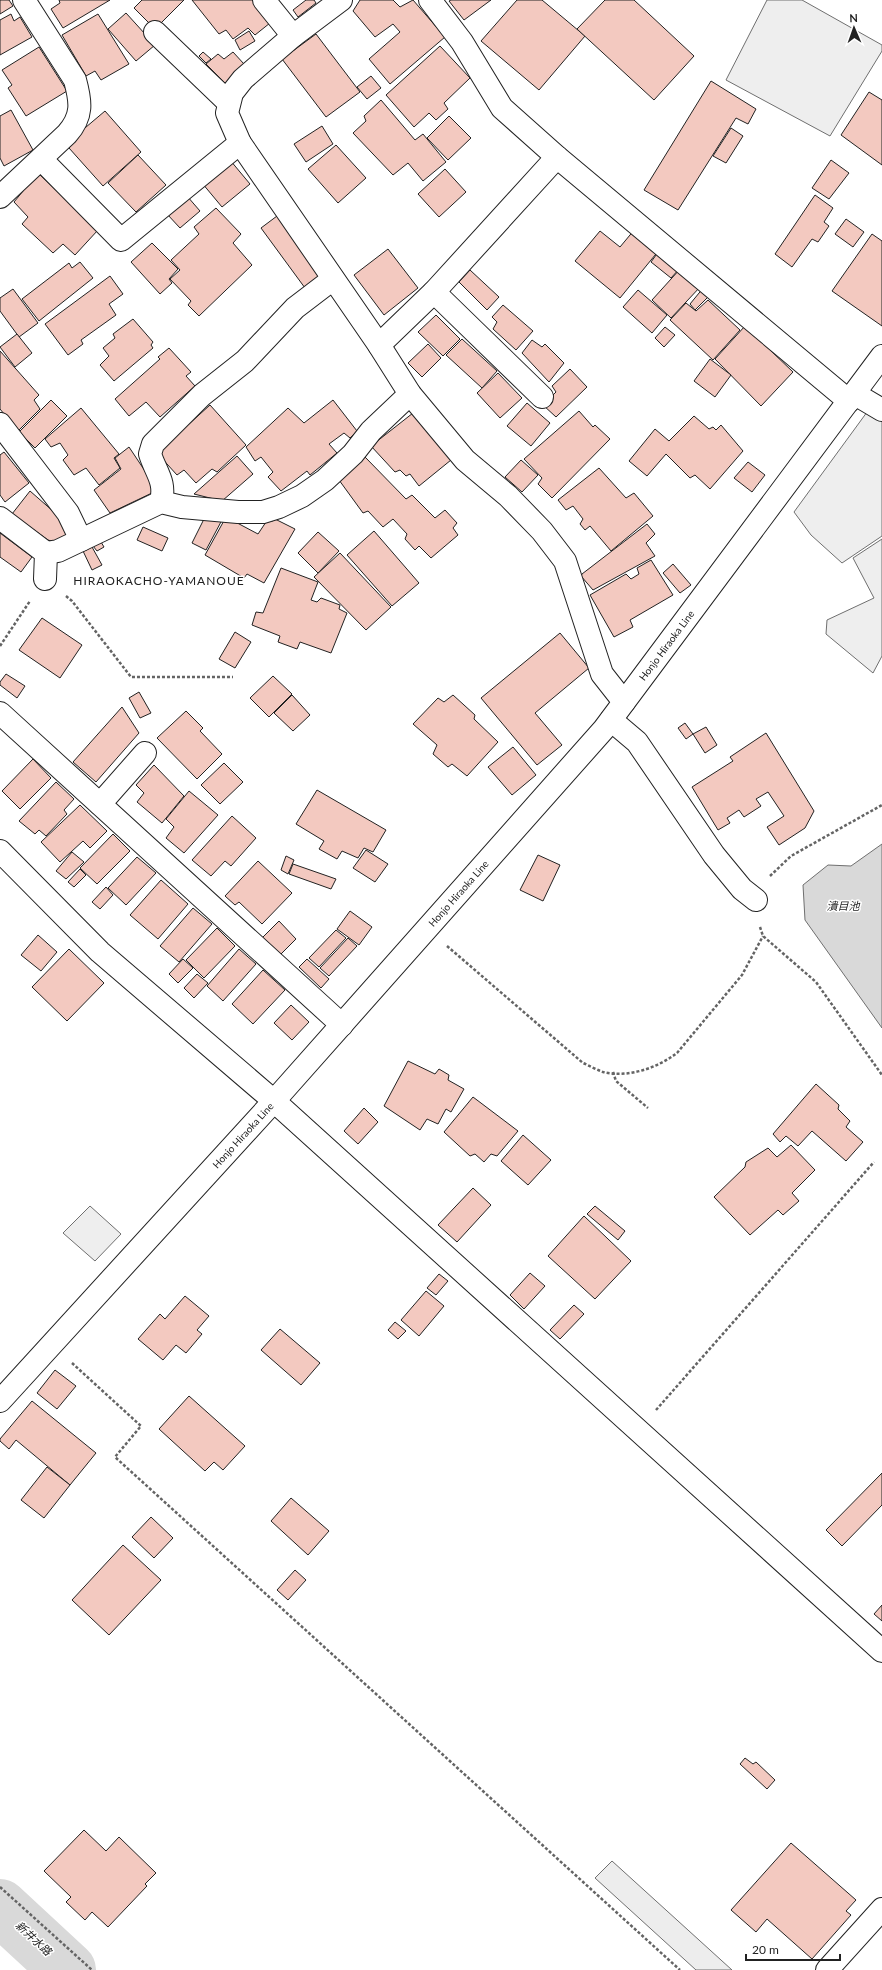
<svg xmlns="http://www.w3.org/2000/svg" width="882" height="1970" viewBox="0 0 882 1970" font-family="Lato,'Noto Sans JP',sans-serif">
  <style>
    .green { fill: #eee; stroke: #6f6f6f }
    .parking { fill: #ededed; stroke: #6f6f6f }
    .water { fill: #d9d9d9; stroke: #6f6f6f }
    .lines { fill: none; stroke-linecap: round; stroke-linejoin: round }
    .river { stroke: #d9d9d9; stroke-width: 56 }
    .building { fill: #f3c9c0; stroke: #222 }
    .minor-casing { stroke: #222; stroke-width: 24 }
    .major-casing { stroke: #222; stroke-width: 24 }
    .path { stroke: #646464; stroke-width: 2.5; stroke-dasharray: 3 2; stroke-linecap: butt }
    .minor { stroke: #fff; stroke-width: 22 }
    .major { stroke: #fff; stroke-width: 22 }
    .labels { text-anchor: middle; dominant-baseline: central; stroke-width: 3; stroke-linejoin: round; paint-order: stroke }
    .street-label { font-size: 10px; fill: #222; stroke: #fff }
    .water-label { font-size: 11px; font-style: italic; fill: #222; stroke: #fff }
    .quarter-label { font-size: 12px; letter-spacing: 1px; fill: #222; stroke: #fff }
  </style>
  <rect width="100%" height="100%" fill="#fff"/>
  <g class="green">
    <polygon points="767,0 802,0 882,45 882,51 830,136 726,80"/>
    <polygon points="870,408 882,414 882,536 842,563 811,535 794,512"/>
    <polygon points="882,539 882,656 873,673 826,634 827,620 874,598 853,558"/>
    <polygon points="90,1206 121,1234 95,1261 63,1233"/>
  </g>
  <polygon class="parking" points="612,1861 732,1970 696,1970 595,1878"/>
  <polygon class="water" points="882,844 882,1028 805,920 803,885 828,865 851,866"/>
  <g class="lines">
    <polyline class="river" points="0,1907 68,1970"/>
  </g>
  <g class="building">
    <polygon points="0,0 9,0 13,6 0,14"/>
    <polygon points="59,0 110,0 63,28 51,9 60,3"/>
    <polygon points="142,0 184,0 155,29 134,8"/>
    <polygon points="192,0 253,0 270,23 255,35 248,28 233,39 226,30 219,34"/>
    <polygon points="306,0 314,0 316,3 298,17 293,10"/>
    <polygon points="360,0 393,0 400,7 413,0 445,37 390,84 369,59 400,32 393,24 375,37 353,11"/>
    <polygon points="451,0 491,0 464,20 449,1"/>
    <polygon points="517,0 542,0 585,36 539,90 481,41"/>
    <polygon points="605,0 634,0 694,56 654,100 577,29"/>
    <polygon points="126,13 155,45 136,61 108,29"/>
    <polygon points="11,14 14,21 20,17 32,37 0,55 0,20"/>
    <polygon points="98,14 129,64 101,80 95,71 86,76 62,35"/>
    <polygon points="249,31 255,41 240,50 235,40"/>
    <polygon points="316,34 360,92 326,117 282,59"/>
    <polygon points="440,46 470,78 444,103 448,109 436,120 429,113 414,127 386,95"/>
    <polygon points="39,47 67,91 26,116 8,88 12,85 2,70"/>
    <polygon points="203,52 211,59 206,63 199,56"/>
    <polygon points="233,52 244,64 225,83 206,64 218,54 224,59"/>
    <polygon points="371,76 381,88 367,99 357,87"/>
    <polygon points="711,81 756,109 748,124 736,118 678,210 644,190"/>
    <polygon points="869,92 882,100 882,165 841,135"/>
    <polygon points="381,100 415,140 423,134 446,162 423,181 408,163 393,175 353,133 366,121 364,116"/>
    <polygon points="11,110 33,150 4,166 0,158 0,116"/>
    <polygon points="105,111 141,152 103,186 69,148 80,135 79,133"/>
    <polygon points="449,116 471,138 448,160 427,138"/>
    <polygon points="322,126 333,144 306,162 294,144"/>
    <polygon points="731,128 743,136 726,163 713,156"/>
    <polygon points="336,145 366,178 338,203 308,169"/>
    <polygon points="138,155 166,185 136,212 108,183"/>
    <polygon points="230,160 250,184 222,207 202,183"/>
    <polygon points="831,160 849,173 829,199 812,188"/>
    <polygon points="445,169 466,192 439,217 418,194"/>
    <polygon points="38,173 98,230 75,255 63,244 53,253 22,224 28,217 14,202"/>
    <polygon points="815,195 833,208 824,222 829,226 818,242 812,239 792,267 775,254"/>
    <polygon points="187,196 200,211 180,228 167,214"/>
    <polygon points="216,208 241,234 233,243 252,265 199,316 188,305 191,301 170,279 180,270 171,260 199,234 194,227"/>
    <polygon points="277,216 322,275 305,288 261,228"/>
    <polygon points="846,219 864,232 853,247 835,234"/>
    <polygon points="635,229 660,249 620,298 575,261 600,231 620,247"/>
    <polygon points="872,234 882,241 882,326 832,291"/>
    <polygon points="152,243 178,269 169,279 172,283 160,294 131,262"/>
    <polygon points="388,249 418,288 384,315 354,275"/>
    <polygon points="659,251 680,268 671,278 651,262"/>
    <polygon points="80,262 93,278 39,321 22,299 69,263 72,268"/>
    <polygon points="681,268 701,286 671,318 652,300"/>
    <polygon points="470,270 499,297 487,310 459,282"/>
    <polygon points="110,276 123,294 109,304 116,315 81,340 83,344 68,355 45,324"/>
    <polygon points="704,287 711,294 695,310 690,304"/>
    <polygon points="13,289 38,323 19,337 0,311 0,298"/>
    <polygon points="638,290 667,315 652,333 623,307"/>
    <polygon points="708,300 740,330 713,360 670,320 686,303 696,311"/>
    <polygon points="503,305 533,331 516,350 493,329 497,322 492,317"/>
    <polygon points="436,315 460,339 443,356 418,332"/>
    <polygon points="133,319 153,342 151,345 153,348 114,381 100,365 109,356 103,348 115,338 113,334"/>
    <polygon points="745,326 793,372 761,406 715,359"/>
    <polygon points="665,327 675,335 664,347 655,338"/>
    <polygon points="17,334 32,353 15,367 0,347"/>
    <polygon points="462,339 497,371 482,388 446,355"/>
    <polygon points="532,340 542,347 545,344 564,363 549,382 522,353"/>
    <polygon points="428,344 441,358 422,377 408,363"/>
    <polygon points="169,348 191,372 186,376 195,386 160,417 146,402 129,416 115,399 160,359 158,357"/>
    <polygon points="0,351 39,395 34,400 40,409 18,431 0,409"/>
    <polygon points="710,359 731,375 715,397 694,381"/>
    <polygon points="570,369 587,387 556,417 543,405 556,392 552,386"/>
    <polygon points="498,373 522,398 500,418 477,393"/>
    <polygon points="51,400 67,416 35,448 19,432"/>
    <polygon points="333,400 357,431 350,438 344,433 329,444 337,453 310,475 307,471 281,491 268,477 273,472 261,457 255,461 246,447 288,408 304,423"/>
    <polygon points="527,403 550,423 531,446 507,426"/>
    <polygon points="210,405 246,445 217,472 212,469 196,483 184,470 177,475 157,453"/>
    <polygon points="81,408 119,454 114,458 120,468 99,485 86,468 74,475 63,460 68,455 60,443 51,447 45,439"/>
    <polygon points="579,411 593,427 595,425 610,439 552,498 538,484 542,478 524,459"/>
    <polygon points="413,413 451,460 419,486 410,474 406,476 400,470 395,472 371,446"/>
    <polygon points="694,416 709,429 713,427 716,430 721,425 743,451 710,489 695,475 690,478 666,454 647,476 629,461 655,429 669,441"/>
    <polygon points="129,447 149,477 154,492 110,513 94,490 121,469 115,458"/>
    <polygon points="4,452 29,483 5,502 0,495 0,455"/>
    <polygon points="237,456 253,474 222,501 194,494"/>
    <polygon points="365,457 406,499 412,495 435,518 445,510 457,523 453,528 458,535 431,558 419,546 415,550 405,539 407,534 393,519 383,527 368,511 363,513 339,480"/>
    <polygon points="521,460 538,475 522,492 505,477"/>
    <polygon points="748,462 765,475 752,492 734,478"/>
    <polygon points="599,468 626,498 634,493 653,516 611,551 590,526 585,530 580,524 583,519 573,506 566,510 558,500"/>
    <polygon points="30,491 70,526 70,539 58,543 48,540 12,514"/>
    <polygon points="226,517 258,534 268,519 273,521 275,519 295,529 264,583 247,574 244,578 205,555"/>
    <polygon points="204,519 222,520 206,550 192,543"/>
    <polygon points="647,524 655,534 646,543 655,556 593,590 581,576 582,574"/>
    <polygon points="143,527 168,538 162,551 137,540"/>
    <polygon points="374,531 419,583 392,606 347,555"/>
    <polygon points="318,532 339,551 318,573 298,553"/>
    <polygon points="0,533 32,557 21,572 0,557"/>
    <polygon points="101,542 104,547 97,551 93,546"/>
    <polygon points="92,547 102,565 92,570 83,551"/>
    <polygon points="340,553 391,607 366,630 314,577"/>
    <polygon points="651,560 673,595 630,620 633,627 614,637 590,595 626,574 631,579 639,574 637,568"/>
    <polygon points="673,564 691,585 680,593 663,573"/>
    <polygon points="281,568 318,582 311,600 317,602 321,598 340,605 339,609 347,613 331,653 300,642 297,649 278,642 280,636 252,625 256,612 263,613"/>
    <polygon points="42,618 82,645 60,678 19,650"/>
    <polygon points="235,632 251,642 235,668 219,659"/>
    <polygon points="560,633 589,668 535,713 562,745 537,765 481,698"/>
    <polygon points="6,674 25,686 17,698 0,685 0,682"/>
    <polygon points="273,676 292,694 269,717 250,698"/>
    <polygon points="139,692 151,713 140,718 129,698"/>
    <polygon points="292,695 310,715 293,731 274,713"/>
    <polygon points="453,695 475,715 474,719 498,742 467,776 452,764 448,767 433,754 437,745 413,724 438,698 444,702"/>
    <polygon points="122,707 139,733 96,782 73,762"/>
    <polygon points="186,711 203,728 200,731 222,754 197,779 157,738"/>
    <polygon points="685,723 693,734 686,739 678,728"/>
    <polygon points="706,727 717,745 705,753 693,734"/>
    <polygon points="766,733 814,811 805,828 779,845 767,827 784,816 768,792 756,799 761,806 744,817 739,810 727,818 730,823 718,830 692,787 733,761 730,757"/>
    <polygon points="513,747 536,775 512,795 488,767"/>
    <polygon points="33,759 51,778 20,809 2,791"/>
    <polygon points="224,763 243,782 220,804 201,785"/>
    <polygon points="154,765 184,796 162,823 137,802 144,793 136,785"/>
    <polygon points="56,782 74,799 64,810 67,814 46,836 39,830 35,834 19,821"/>
    <polygon points="317,790 386,830 373,852 364,848 358,858 342,851 337,859 319,849 324,841 296,824"/>
    <polygon points="189,791 218,815 184,853 166,838 174,827 166,819"/>
    <polygon points="80,805 107,831 90,848 83,841 60,862 41,842"/>
    <polygon points="232,816 256,838 231,866 225,861 211,876 192,860"/>
    <polygon points="113,834 130,851 97,884 80,868"/>
    <polygon points="366,850 388,864 375,882 353,868"/>
    <polygon points="72,852 84,862 66,879 56,871"/>
    <polygon points="538,855 560,865 543,901 520,890"/>
    <polygon points="286,856 294,860 288,874 281,870"/>
    <polygon points="137,857 156,873 126,905 108,888"/>
    <polygon points="258,861 292,893 262,924 239,902 235,905 225,896"/>
    <polygon points="293,864 336,879 331,889 289,874"/>
    <polygon points="80,869 86,875 74,887 68,882"/>
    <polygon points="161,880 188,904 158,939 130,915"/>
    <polygon points="106,887 113,895 100,909 92,902"/>
    <polygon points="193,908 212,924 179,962 160,946"/>
    <polygon points="350,911 372,927 359,945 337,929"/>
    <polygon points="279,921 296,939 278,957 261,939"/>
    <polygon points="217,928 235,946 204,978 186,960"/>
    <polygon points="336,930 346,938 319,967 309,958"/>
    <polygon points="38,935 57,952 41,971 21,955"/>
    <polygon points="348,938 357,946 329,976 320,968"/>
    <polygon points="69,949 104,983 67,1021 32,987"/>
    <polygon points="239,949 256,964 223,1001 207,986"/>
    <polygon points="183,959 193,968 178,983 169,974"/>
    <polygon points="307,959 329,979 321,988 299,967"/>
    <polygon points="263,970 285,990 253,1024 232,1004"/>
    <polygon points="197,974 208,983 194,998 184,988"/>
    <polygon points="291,1005 309,1022 292,1040 274,1023"/>
    <polygon points="408,1061 435,1074 439,1069 449,1075 448,1080 464,1089 451,1112 446,1109 438,1124 427,1119 420,1130 384,1106"/>
    <polygon points="816,1084 839,1105 838,1109 850,1121 846,1127 863,1142 846,1161 812,1131 798,1146 786,1136 780,1142 773,1134"/>
    <polygon points="473,1097 518,1131 497,1156 491,1154 484,1162 475,1154 470,1156 444,1132"/>
    <polygon points="364,1108 378,1122 358,1144 344,1131"/>
    <polygon points="523,1135 551,1160 528,1185 501,1161"/>
    <polygon points="791,1145 815,1170 792,1193 799,1201 783,1215 778,1210 750,1235 714,1197 745,1167 746,1162 768,1148 777,1157"/>
    <polygon points="473,1188 491,1205 457,1242 438,1225"/>
    <polygon points="595,1206 625,1231 618,1240 587,1214"/>
    <polygon points="584,1216 631,1261 595,1299 548,1256"/>
    <polygon points="530,1273 545,1286 524,1309 510,1295"/>
    <polygon points="439,1274 448,1281 436,1295 427,1288"/>
    <polygon points="426,1291 444,1306 419,1336 401,1320"/>
    <polygon points="185,1296 209,1316 197,1330 202,1334 186,1353 176,1345 163,1360 138,1339 160,1314 165,1319"/>
    <polygon points="574,1305 584,1314 560,1339 550,1330"/>
    <polygon points="395,1322 406,1331 398,1339 388,1330"/>
    <polygon points="280,1329 320,1363 301,1385 261,1350"/>
    <polygon points="55,1370 76,1386 57,1409 37,1393"/>
    <polygon points="189,1396 245,1446 223,1470 214,1462 205,1471 159,1429"/>
    <polygon points="32,1401 96,1453 70,1485 16,1440 9,1449 0,1441 0,1439"/>
    <polygon points="47,1467 70,1485 44,1518 21,1500"/>
    <polygon points="882,1473 882,1505 842,1546 826,1530"/>
    <polygon points="291,1498 329,1531 308,1555 271,1521"/>
    <polygon points="151,1517 173,1538 154,1558 132,1537"/>
    <polygon points="123,1545 161,1580 109,1635 72,1600"/>
    <polygon points="295,1570 306,1580 288,1600 277,1590"/>
    <polygon points="882,1605 882,1621 874,1614"/>
    <polygon points="745,1758 753,1764 756,1762 775,1780 767,1789 740,1764"/>
    <polygon points="84,1830 106,1851 119,1837 156,1873 145,1884 147,1886 108,1927 92,1912 85,1920 66,1902 71,1897 44,1871"/>
    <polygon points="791,1843 856,1900 846,1911 851,1915 812,1959 767,1919 756,1932 731,1910"/>
  </g>
  <g class="lines">
    <defs>
      <g id="minor">
        <polyline points="264,0 293,36"/>
        <polyline points="430,0 462,42 502,108 557,157 849,401"/>
        <polyline points="155,32 228,102"/>
        <polyline points="240,143 379,345 410,394 465,460 508,496 542,531 565,561 602,674 624,702"/>
        <polyline points="41,159 121,240 240,143 227,113 232,93 243,79 293,36 341,0"/>
        <path d="M0,197L67,134C83,116 81,102 75,80L24,0"/>
        <polyline points="434,292 542,397"/>
        <polyline points="379,345 434,292 557,157"/>
        <polyline points="855,394 882,410"/>
        <polyline points="0,424 68,513 81,540"/>
        <path d="M161,502C166,481 156,473 150,454L153,444L202,395L245,361L295,308L333,279"/>
        <polyline points="0,518 46,553 45,579"/>
        <polyline points="46,553 58,551 161,502 182,507 238,512 263,512 279,507 302,496 325,480 353,454 371,431 410,394"/>
        <polyline points="0,713 342,1025"/>
        <polyline points="611,720 637,742 714,855 742,889 756,900"/>
        <polyline points="100,804 145,753"/>
        <polyline points="0,851 100,952 274,1101 882,1651"/>
        <polyline points="827,1970 882,1909"/>
      </g>
      <g id="major">
        <path id="s1" d="M0,1401L274,1101L604,729L882,356"/>
      </g>
    </defs>
    <use href="#minor" class="minor-casing"/>
    <use href="#major" class="major-casing"/>
    <g class="path">
      <polyline points="66,596 72,601 131,677 233,677"/>
      <polyline points="0,646 30,601"/>
      <polyline points="770,876 791,856 882,805"/>
      <polyline points="760,927 763,936 816,982 882,1075"/>
      <path d="M447,946L583,1063C590,1066 597,1070 603,1072C629,1078 657,1068 677,1053L742,975L763,936"/>
      <polyline points="613,1072 616,1081 648,1108"/>
      <polyline points="72,1363 141,1426 115,1457 680,1970"/>
      <polyline points="656,1410 874,1162"/>
      <polyline points="0,1887 92,1970"/>
    </g>
    <use href="#minor" class="minor"/>
    <use href="#major" class="major"/>
  </g>
  <g class="labels">
    <g class="street-label">
      <text stroke="none"><textPath href="#s1" startOffset="1008">Honjo Hiraoka Line</textPath></text>
      <text stroke="none"><textPath href="#s1" startOffset="684">Honjo Hiraoka Line</textPath></text>
      <text stroke="none"><textPath href="#s1" startOffset="360">Honjo Hiraoka Line</textPath></text>
    </g>
    <g class="water-label">
      <text x="843" y="905">潰目池</text>
      <text transform="translate(34 1938) rotate(43)">新井水路</text>
    </g>
    <g class="quarter-label">
      <text x="159" y="580">HIRAOKACHO-YAMANOUE</text>
    </g>
  </g>
  <g transform="translate(854 28) rotate(358)" stroke="#ffffff" stroke-width="3" paint-order="stroke">
  <path d="M0-3L7 15L0 10L-7 15Z" fill="#222222"/>
  <text y="-6" font-size="11" font-weight="bold" text-anchor="middle" fill="#222222">N</text>
  </g>
  <path d="M746 1954v6h94v-6" fill="none" stroke="#222222" stroke-width="2"/>
  <text x="752" y="1954" font-size="12" fill="#222222" stroke="#ffffff" stroke-width="3" paint-order="stroke">20 m</text>
</svg>
